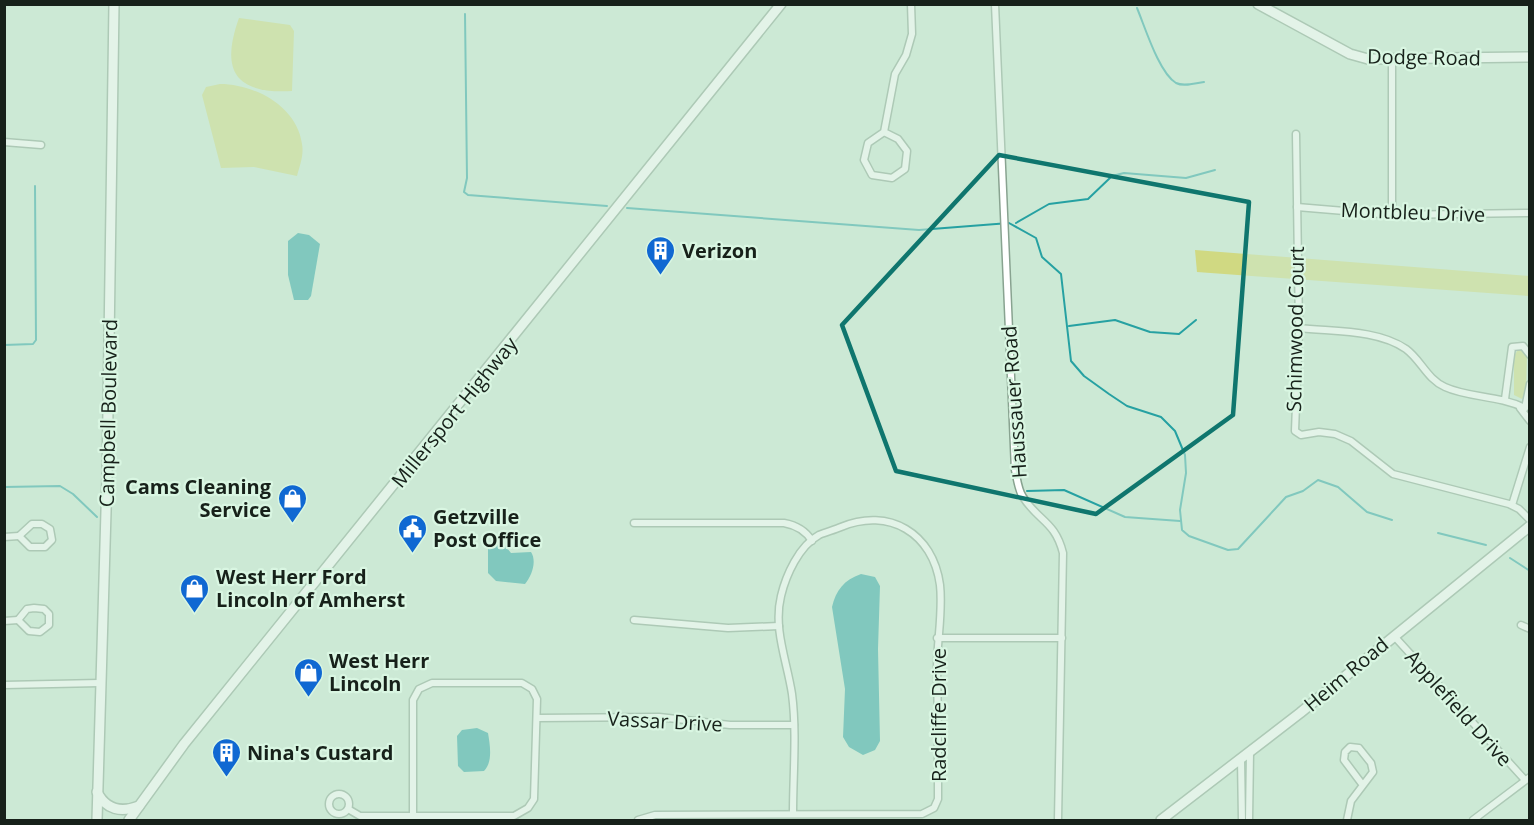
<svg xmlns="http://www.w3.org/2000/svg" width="1534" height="825" viewBox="0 0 1534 825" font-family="'Open Sans',sans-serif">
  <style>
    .green { fill: #d0d982 }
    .water { fill: #26a1a2 }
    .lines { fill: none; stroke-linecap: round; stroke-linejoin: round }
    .stream { stroke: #26a1a2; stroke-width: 2 }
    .street-casing { stroke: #88a390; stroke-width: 9 }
    .secondary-casing { stroke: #88a390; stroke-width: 12 }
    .primary-casing { stroke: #88a390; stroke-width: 12 }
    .street { stroke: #fff; stroke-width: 6 }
    .secondary { stroke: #fff; stroke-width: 9 }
    .primary { stroke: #fff; stroke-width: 9 }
    .marked { fill: none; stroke: #0f766e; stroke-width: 4.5; stroke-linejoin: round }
    .labels { text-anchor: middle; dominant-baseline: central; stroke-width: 4.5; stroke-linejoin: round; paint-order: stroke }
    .street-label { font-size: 20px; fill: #17211a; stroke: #d9f6e2 }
    .poi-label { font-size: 20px; font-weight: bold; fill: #17211a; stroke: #d9f6e2; text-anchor: start }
  </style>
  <rect width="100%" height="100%" fill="#cce9d5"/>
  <g class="green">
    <path d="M239,18L290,25L294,31L292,91C235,94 220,71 239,18Z"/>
    <path d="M220,84C254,84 297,106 302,144C304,155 300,165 297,176L254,167L221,168L202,95L206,87Z"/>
    <polygon points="1195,250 1529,276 1529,296 1197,272"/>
    <polygon points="1519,348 1527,355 1526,391 1522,399 1514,395 1514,356"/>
  </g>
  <g class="water">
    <polygon points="298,233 309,235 320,244 311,296 308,300 294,300 288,275 288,241"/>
    <path d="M494,538H499L511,553L531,552C537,561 532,576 525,584L496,581L488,573V545Z"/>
    <path d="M861,574L875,577L880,586L878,649L880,741L875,750L863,755L849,747L843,737L845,689L832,607C836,590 844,580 861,574Z"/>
    <path d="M477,728L488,733C490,745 493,762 484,771L464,772L458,766L457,736L462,730Z"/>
  </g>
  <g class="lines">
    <g class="stream">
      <path d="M1137,8C1145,27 1159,73 1176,83C1184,87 1195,83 1204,82"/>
      <polyline points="465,14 467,178 464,192 468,195 607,206"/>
      <polyline points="627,208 919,230 1009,223 1036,238 1042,257 1061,274 1071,361 1084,376 1109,394 1127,406 1161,417 1175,431 1185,455 1186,473 1180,510 1182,530 1189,536 1228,550 1238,549 1286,497 1303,491 1318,480 1338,487 1367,512 1392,520"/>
      <polyline points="1016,223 1049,204 1088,199 1112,176 1124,173 1186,178 1215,170"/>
      <polyline points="1069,326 1115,320 1150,332 1179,334 1196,320"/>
      <polyline points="4,345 33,344 36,340 35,186"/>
      <polyline points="4,487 60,486 73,494 97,517"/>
      <polyline points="1027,491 1064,490 1125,517 1180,521"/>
      <polyline points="1438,533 1486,545"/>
      <polyline points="1510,558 1530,571"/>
    </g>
    <defs>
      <g id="street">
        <path d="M995,4L1015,470C1017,478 1018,490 1023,497C1038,521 1055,521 1063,553L1058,820"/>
        <polyline points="1392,60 1392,215"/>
        <polyline points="884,132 898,139 907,151 905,169 892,178 872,175 864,160 868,143 884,132 895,74 906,55 912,34 911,4"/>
        <polyline points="1296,134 1299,328 1295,431 1301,435 1319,432 1335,434 1351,441 1393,474 1509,504 1519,509 1530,520"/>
        <polyline points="4,142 41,145"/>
        <polyline points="1297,207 1392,215 1530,213"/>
        <path d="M1299,328C1332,332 1377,329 1406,349C1421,360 1427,379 1445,387C1469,398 1498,395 1525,408"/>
        <polyline points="1530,384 1525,408 1520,408 1530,421"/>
        <polyline points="1505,399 1512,347 1523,346 1530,355"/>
        <polyline points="1512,505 1530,447"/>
        <path d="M634,523H784C795,525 806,531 812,541"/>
        <polygon points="32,524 42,524 50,529 52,540 45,547 30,547 19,536"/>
        <polyline points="4,537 19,536"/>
        <polygon points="34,608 44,609 49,614 49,625 40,632 29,631 18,620 27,609"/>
        <polyline points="634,620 728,628 779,626"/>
        <polyline points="4,621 18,620"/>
        <polyline points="1521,625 1530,629"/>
        <polyline points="1394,636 1525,780"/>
        <polyline points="937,638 1062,638"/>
        <polyline points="4,685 100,683"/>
        <polyline points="537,718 659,717 730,725 794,725"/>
        <polyline points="1241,759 1242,820"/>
        <circle cx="339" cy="804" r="10"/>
        <polyline points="348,809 360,816 514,816 528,808 534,799 537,699 532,689 522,683 432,683 419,689 413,700 413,820"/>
        <path d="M638,820L655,815L922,814L934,808L938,799C938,755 938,711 937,667C937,641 943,612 940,585C933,533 889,507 841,527C834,530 826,532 819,535C799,546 786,575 781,596C773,629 787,661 792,694C797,733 793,774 793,813"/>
        <polyline points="1249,820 1250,752"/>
        <polyline points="1347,820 1351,801 1373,772 1371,763 1359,748 1350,747 1345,752 1344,760 1362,784"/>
        <polyline points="1473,820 1530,777"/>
      </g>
      <g id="secondary">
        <polyline points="1258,4 1350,54 1368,59 1530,57"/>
        <polyline points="97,820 107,477 114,4"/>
        <polyline points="1161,820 1300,713 1530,526"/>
      </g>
      <g id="primary">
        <path d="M97,792C106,810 121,813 139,806"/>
        <polyline points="129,820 184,744 781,4"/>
      </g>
    </defs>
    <use href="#street" class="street-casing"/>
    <use href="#secondary" class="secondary-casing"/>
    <use href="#primary" class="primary-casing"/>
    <use href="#street" class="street"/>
    <use href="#secondary" class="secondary"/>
    <use href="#primary" class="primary"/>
  </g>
  <path d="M0 0H1534V825H0ZM999,155L1249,202L1233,415L1096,514L896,471L842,325Z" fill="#cce9d5" fill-opacity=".55" fill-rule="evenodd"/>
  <path class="marked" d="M999,155L1249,202L1233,415L1096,514L896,471L842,325Z"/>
  <defs>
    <symbol id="building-pin" viewBox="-11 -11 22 30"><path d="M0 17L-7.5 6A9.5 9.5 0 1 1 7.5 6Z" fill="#1068d2" stroke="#d9f6e2"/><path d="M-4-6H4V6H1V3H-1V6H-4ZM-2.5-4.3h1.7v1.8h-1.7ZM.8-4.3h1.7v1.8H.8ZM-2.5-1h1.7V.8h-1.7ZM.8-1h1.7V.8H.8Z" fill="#fff"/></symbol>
    <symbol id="shop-pin" viewBox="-11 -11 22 30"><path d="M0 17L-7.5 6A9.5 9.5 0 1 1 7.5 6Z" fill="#1068d2" stroke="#d9f6e2"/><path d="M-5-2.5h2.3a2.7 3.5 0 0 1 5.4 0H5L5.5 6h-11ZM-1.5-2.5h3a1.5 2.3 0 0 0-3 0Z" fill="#fff"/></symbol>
    <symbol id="civic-pin" viewBox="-11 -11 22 30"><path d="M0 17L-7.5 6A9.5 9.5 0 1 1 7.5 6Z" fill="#1068d2" stroke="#d9f6e2"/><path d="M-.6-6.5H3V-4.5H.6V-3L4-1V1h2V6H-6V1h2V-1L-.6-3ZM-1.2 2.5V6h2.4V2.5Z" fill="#fff"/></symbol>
  </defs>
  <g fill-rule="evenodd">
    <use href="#building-pin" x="644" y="234" width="33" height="45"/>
    <use href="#shop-pin" x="276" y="482" width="33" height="45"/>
    <use href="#civic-pin" x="396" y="512" width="33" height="45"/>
    <use href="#shop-pin" x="178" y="572" width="33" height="45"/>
    <use href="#shop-pin" x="292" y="656" width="33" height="45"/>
    <use href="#building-pin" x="210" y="736" width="33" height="45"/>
  </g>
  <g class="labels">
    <g class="street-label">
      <text transform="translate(1424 57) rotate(1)">Dodge Road</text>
      <text transform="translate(1413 212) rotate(2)">Montbleu Drive</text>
      <text transform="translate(1295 329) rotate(-89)">Schimwood Court</text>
      <text transform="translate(1014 402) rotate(-94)">Haussauer Road</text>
      <text transform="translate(454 412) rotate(-51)">Millersport Highway</text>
      <text transform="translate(108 413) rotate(-89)">Campbell Boulevard</text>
      <text transform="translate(1346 674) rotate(-40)">Heim Road</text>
      <text transform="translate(1459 708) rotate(48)">Applefield Drive</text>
      <text transform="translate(938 715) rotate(-90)">Radcliffe Drive</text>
      <text transform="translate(665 721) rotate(3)">Vassar Drive</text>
    </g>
    <g class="poi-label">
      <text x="682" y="250">Verizon</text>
      <text x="271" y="486" text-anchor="end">Cams Cleaning<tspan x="271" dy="23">Service</tspan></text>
      <text x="433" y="516">Getzville<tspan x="433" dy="23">Post Office</tspan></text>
      <text x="216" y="576">West Herr Ford<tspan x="216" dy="23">Lincoln of Amherst</tspan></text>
      <text x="329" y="660">West Herr<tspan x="329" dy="23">Lincoln</tspan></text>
      <text x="247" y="752">Nina's Custard</text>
    </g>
  </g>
  <rect width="1534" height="825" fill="none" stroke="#17211a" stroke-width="12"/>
</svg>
